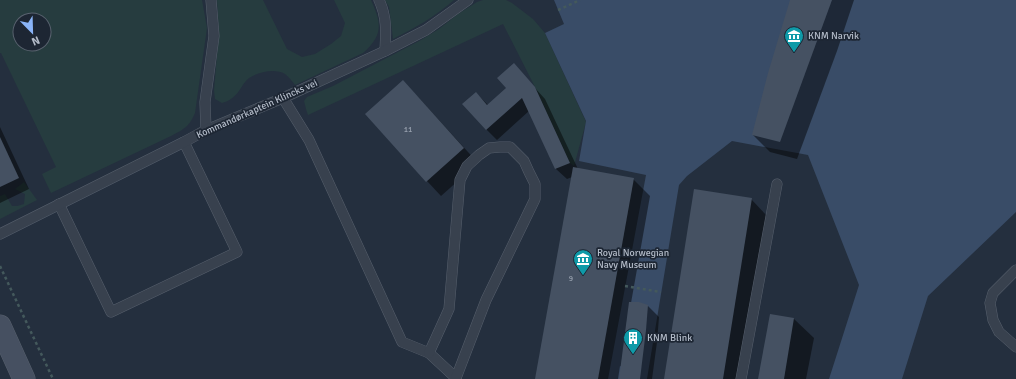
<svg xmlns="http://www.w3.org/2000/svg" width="1016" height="379" viewBox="0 0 1016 379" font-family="Signika,sans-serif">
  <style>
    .green { fill: #263c3f; fill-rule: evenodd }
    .water { fill: #394c67 }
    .shadow { fill: #0007 }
    .building { fill: #455162 }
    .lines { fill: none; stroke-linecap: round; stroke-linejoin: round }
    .lane-casing { stroke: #565f6c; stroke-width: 11 }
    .secondary-casing { stroke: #565f6c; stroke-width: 23 }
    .path { stroke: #44595c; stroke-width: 2.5; stroke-dasharray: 3 3; stroke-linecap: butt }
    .lane { stroke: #38414e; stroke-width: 10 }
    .secondary { stroke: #465061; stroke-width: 22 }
    .labels { text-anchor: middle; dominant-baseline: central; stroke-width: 3.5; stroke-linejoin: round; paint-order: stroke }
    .number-label { font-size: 8px; fill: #98a1af }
    .poi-label { font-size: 10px; fill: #b4bcc9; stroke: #1d2633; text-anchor: start }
    .street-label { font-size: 10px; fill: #b4bcc9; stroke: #1d2633 }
  </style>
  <rect width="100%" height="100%" fill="#242f3e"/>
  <g class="green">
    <path d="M0,0H202L207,28L195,113C189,127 184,129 171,136L51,193L42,174L56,167L1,53H0ZM20,20H44V44H20Z"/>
    <path d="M217,0H263L287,49L302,57L315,54L331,44L341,36L345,23L334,0H371C382,24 383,35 363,53L295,85C292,81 289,77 285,74C275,68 258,72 249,78C245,81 243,85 241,88C236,96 230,101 222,103L215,99L214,90L219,32Z"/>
    <path d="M385,0H454C436,16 415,28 393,39L389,7Z"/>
    <polygon points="483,0 506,0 512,3 533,19 545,33 586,122 574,166 570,163 535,87 503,24 308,115 306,109 304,101 307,97 333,86 421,40 439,29 458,14 477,2"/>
    <polygon points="24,182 37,200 0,219 0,196 5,194 12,206 17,206 24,204 25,194 15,189"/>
  </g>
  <polygon class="water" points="554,0 1016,0 1016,212 928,296 902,379 829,379 859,285 808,155 732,141 687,176 679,185 647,379 608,379 646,175 579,161 586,121 545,33 564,24"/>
  <g class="shadow">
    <polygon points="791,0 854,0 837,51 797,159 770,152 753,135"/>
    <polygon points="514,65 545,99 578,169 633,179 650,196 631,303 648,306 659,317 657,342 652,379 620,379 622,367 620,366 618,379 536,379 572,177 567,179 556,169 529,111 497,140 486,129 476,93 488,105 508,88"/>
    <polygon points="417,96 478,163 441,196 427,181"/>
    <polygon points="0,127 29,189 0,203"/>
    <polygon points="751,199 768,217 743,379 665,379"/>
    <polygon points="771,315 794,319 814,338 806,379 759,379"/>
  </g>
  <g class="building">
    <polygon points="790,0 832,0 780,142 752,135 768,73"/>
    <polygon points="514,63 535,87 570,163 555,169 522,98 486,130 462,104 476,92 487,105 506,88 497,78"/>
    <polygon points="403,80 464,148 426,182 365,114"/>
    <polygon points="0,137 19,178 0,187"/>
    <polygon points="573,167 634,178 598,379 535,379"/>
    <polygon points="694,189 752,198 723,379 664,379"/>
    <polygon points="629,302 639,302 648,305 646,330 640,379 619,379"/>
    <polygon points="770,314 794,318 784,379 758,379"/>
  </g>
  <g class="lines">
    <defs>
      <g id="lane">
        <path d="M379,0C387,17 386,32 385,51"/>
        <polyline points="283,98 309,140 402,342 429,353 456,378 456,379"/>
        <polyline points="206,130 205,102 214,36 211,0"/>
        <polyline points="59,204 111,312 237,252 184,142"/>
        <polyline points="0,234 184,142 206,130 283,98 385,51 426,30 468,0"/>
        <polyline points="1016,270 993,293 990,303 993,320 999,332 1016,347"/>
        <polyline points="429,353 449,309 460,180 467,166 479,155 489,148 500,147 510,147 524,161 529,172 535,184 535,199 486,300 456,378"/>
        <polyline points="741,379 777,184"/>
      </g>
      <polyline id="secondary" points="0,326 24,379"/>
    </defs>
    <use href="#lane" class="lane-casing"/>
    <use href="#secondary" class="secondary-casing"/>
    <g class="path">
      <polyline points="558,10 580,0"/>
      <polyline points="0,266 53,379"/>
      <polyline points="625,286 661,292"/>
    </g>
    <use href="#lane" class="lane"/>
    <use href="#secondary" class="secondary"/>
  </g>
  <defs>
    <symbol id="museum-pin" viewBox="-11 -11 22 30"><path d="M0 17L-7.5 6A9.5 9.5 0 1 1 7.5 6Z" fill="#0f9aa8" stroke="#1d2633"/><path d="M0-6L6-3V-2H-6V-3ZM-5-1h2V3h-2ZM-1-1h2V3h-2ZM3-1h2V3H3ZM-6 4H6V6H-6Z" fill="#fff"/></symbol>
    <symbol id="building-pin" viewBox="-11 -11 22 30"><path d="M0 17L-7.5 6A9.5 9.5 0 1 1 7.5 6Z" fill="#0f9aa8" stroke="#1d2633"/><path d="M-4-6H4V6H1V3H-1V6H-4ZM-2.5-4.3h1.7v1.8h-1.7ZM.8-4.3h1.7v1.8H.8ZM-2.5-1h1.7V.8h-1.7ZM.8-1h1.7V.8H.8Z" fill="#fff"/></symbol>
  </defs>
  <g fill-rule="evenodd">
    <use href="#museum-pin" x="783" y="25" width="22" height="30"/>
    <use href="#museum-pin" x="572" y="248" width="22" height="30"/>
    <use href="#building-pin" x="622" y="327" width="22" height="30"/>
  </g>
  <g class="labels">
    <g class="number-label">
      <text x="408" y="129">11</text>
      <text x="571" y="278">9</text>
    </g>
    <g class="poi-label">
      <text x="808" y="36">KNM Narvik</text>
      <text x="597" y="253">Royal Norwegian<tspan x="597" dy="12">Navy Museum</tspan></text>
      <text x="647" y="338">KNM Blink</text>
    </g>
    <g class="street-label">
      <text transform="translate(257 109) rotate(-24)">Kommandørkaptein Klincks vei</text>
    </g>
  </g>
  <g transform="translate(32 32) rotate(157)"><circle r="19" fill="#1d2633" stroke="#59626f"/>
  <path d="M0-3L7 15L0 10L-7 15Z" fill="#8ab4f8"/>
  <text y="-6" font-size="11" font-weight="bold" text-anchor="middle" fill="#b4bcc9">N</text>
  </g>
</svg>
